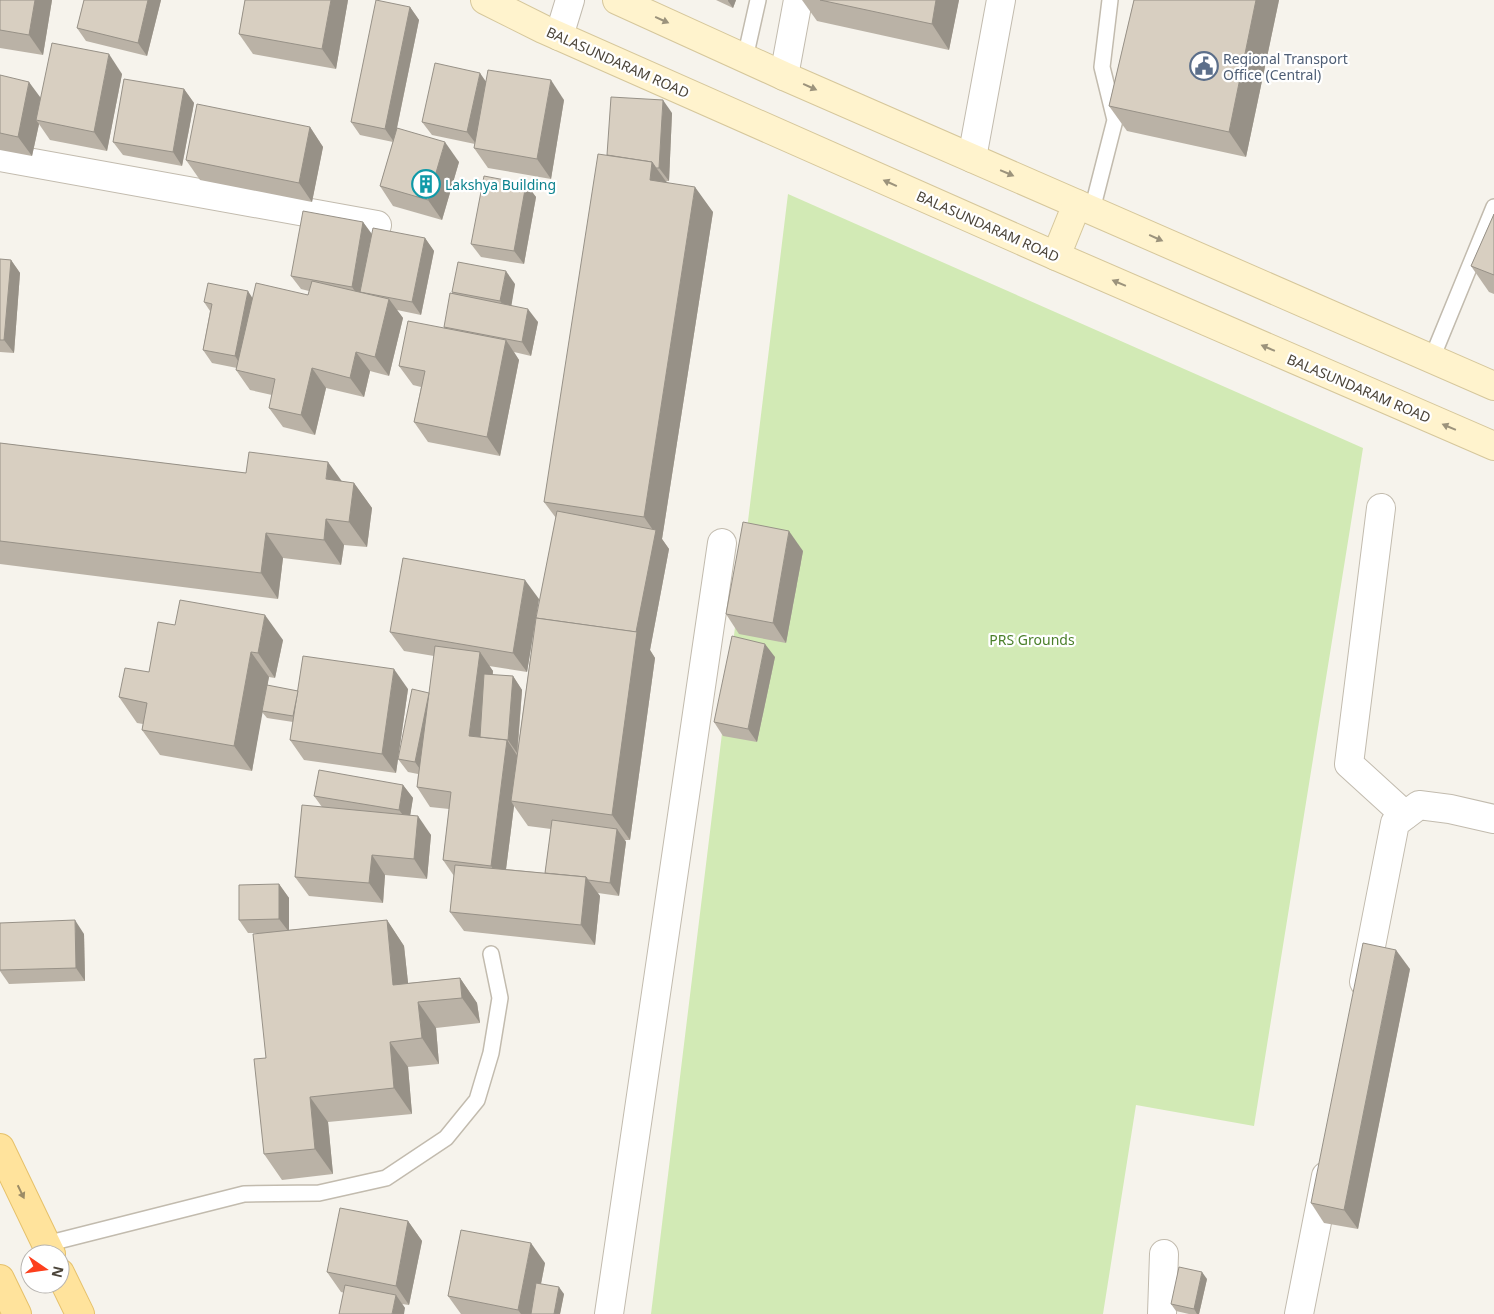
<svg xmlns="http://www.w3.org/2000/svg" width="1494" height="1314" viewBox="0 0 1494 1314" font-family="'Noto Sans',sans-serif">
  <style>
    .green { fill: #d2eab5 }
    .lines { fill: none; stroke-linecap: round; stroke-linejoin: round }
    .lane-casing { stroke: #c2bbae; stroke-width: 18 }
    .street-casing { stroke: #c2bbae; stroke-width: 30 }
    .secondary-casing { stroke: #d6c79b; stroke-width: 30 }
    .primary-casing { stroke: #e6c16a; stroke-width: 30 }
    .lane { stroke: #fff; stroke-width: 15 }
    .street { stroke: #fff; stroke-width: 28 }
    .secondary { stroke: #fff3cd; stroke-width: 28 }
    .primary { stroke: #ffe39c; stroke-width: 28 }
    .wall { fill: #bab2a6; fill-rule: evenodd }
    .shaded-wall { fill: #979187 }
    .building { fill: #d8cfc1; stroke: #979187 }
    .oneway { fill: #9c937c }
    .oneway2 { fill: #9c8c66 }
    .labels { text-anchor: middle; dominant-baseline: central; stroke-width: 4.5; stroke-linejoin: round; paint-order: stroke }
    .service-label { font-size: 14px; fill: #4e5e75; stroke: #fff; text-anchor: start }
    .street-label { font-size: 14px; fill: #4b4439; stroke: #fff }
    .culture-label { font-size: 14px; fill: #0d838f; stroke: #fff; text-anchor: start }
    .park-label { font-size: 14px; fill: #4a7f2a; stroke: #fff }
  </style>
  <rect width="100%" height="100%" fill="#f6f3ec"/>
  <polygon class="green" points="788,194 1363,448 1254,1126 1136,1105 1103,1314 651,1314"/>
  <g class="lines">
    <defs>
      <g id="lane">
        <polyline points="745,58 758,0"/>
        <polyline points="1092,210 1115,120 1102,67 1110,0"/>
        <polyline points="1432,358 1494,207"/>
        <polyline points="46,1244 244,1194 319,1193 386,1178 446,1138 477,1100 491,1053 500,998 491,954"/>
      </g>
      <g id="street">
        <polyline points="559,36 570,0"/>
        <polyline points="784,76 798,0"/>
        <polyline points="0,157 377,225"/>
        <polyline points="972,158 1001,0"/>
        <polyline points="1381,508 1349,764 1405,815"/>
        <polyline points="1364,982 1395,823 1419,805 1450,809 1494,819"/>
        <polyline points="609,1314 722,543"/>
        <polyline points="1162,1314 1164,1254"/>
        <polyline points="1299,1314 1326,1176"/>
      </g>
      <g id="secondary">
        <polyline points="485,0 543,29 1056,256 1494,446"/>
        <polyline points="617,0 784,76 1494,386"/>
        <polyline points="1056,256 1077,204"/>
      </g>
      <g id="primary">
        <polyline points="0,1148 51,1254"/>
        <polyline points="60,1273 80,1314"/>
        <polyline points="0,1279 17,1314"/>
      </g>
    </defs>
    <use href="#lane" class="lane-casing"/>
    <use href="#street" class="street-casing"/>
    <use href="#secondary" class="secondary-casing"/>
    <use href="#primary" class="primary-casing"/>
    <use href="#lane" class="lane"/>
    <use href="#street" class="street"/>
    <use href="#secondary" class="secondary"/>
    <use href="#primary" class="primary"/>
  </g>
  <g class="wall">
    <polygon points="0,0 52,0 43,55 0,48"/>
    <polygon points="84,0 161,0 147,56 86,41 77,28"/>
    <polygon points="245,0 348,0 336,69 253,54 239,34"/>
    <polygon points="716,0 736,0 733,8"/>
    <polygon points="802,0 959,0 949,50 817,21"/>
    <polygon points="1134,0 1279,0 1246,157 1127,131 1109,106"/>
    <polygon points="410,7 419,20 397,128 459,162 442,220 393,206 380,186 393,142 360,135 351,122"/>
    <polygon points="122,74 107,151 50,140 39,124 32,156 0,150 0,75 41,98"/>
    <polygon points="486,81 564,100 551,179 488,168 474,148 475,144 432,135 422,122"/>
    <polygon points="184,89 194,103 182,166 123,155 113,142"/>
    <path d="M672,113L669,181H666L713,212L662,539L669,549L650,650L655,658L630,840H625L626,842L619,896L598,893L600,896L595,945L464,931L450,912L454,876L443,860L449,809L430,807L417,787L418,774L408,772L398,759L429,693L434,656L404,651L390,632L539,599L536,618H537L556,518L544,502L607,155ZM535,624L518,748L522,690L513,676L493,675V671L489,666L527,672ZM514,806L528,826L551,829L545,873L506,869Z"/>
    <polygon points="310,127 323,147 312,202 200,180 186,160"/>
    <polygon points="526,184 536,197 524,264 481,257 471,244"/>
    <polygon points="1494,214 1494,294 1489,292 1471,266"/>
    <polygon points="363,222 372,234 425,238 434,251 421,315 397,310 403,318 389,376 370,371 364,397 326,388 315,435 283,427 269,408 272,395 250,390 236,370 237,368 212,363 203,350 210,311 204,302 253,298 308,295 309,291 301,289 291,276"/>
    <polygon points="0,259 11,260 20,273 14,353 0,352"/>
    <polygon points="515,284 511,305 538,322 531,356 514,352 519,360 500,456 428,442 414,422 421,387 413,385 399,366 444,328 444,327 453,294 452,292"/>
    <polygon points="0,443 246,473 354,483 372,508 367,547 344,545 341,565 283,558 278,599 0,564"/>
    <polygon points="803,551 786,643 739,634 726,614"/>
    <polygon points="175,625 283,640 275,678 269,677 267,686 298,691 408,689 396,773 304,760 290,740 293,722 267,718 262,712 252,771 160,755 142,730 143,724 137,723 119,697 149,672"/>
    <polygon points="775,657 757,742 723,736 714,722"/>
    <polygon points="403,785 413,798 410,815 431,835 427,879 385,875 383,903 309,896 295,877 322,807 314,796"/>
    <polygon points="279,884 289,898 289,930 387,920 404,946 408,983 460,978 477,1003 480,1023 436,1028 439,1064 408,1067 412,1114 328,1122 333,1174 282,1180 264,1154 266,1058 260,933 248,933 239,920"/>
    <polygon points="0,923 84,934 85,981 9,984 0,971"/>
    <polygon points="1410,969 1358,1229 1324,1223 1311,1203"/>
    <polygon points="408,1221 422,1241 409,1305 402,1304 405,1308 341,1292 327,1272"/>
    <polygon points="545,1263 541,1284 564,1294 560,1314 461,1314 448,1296"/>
    <polygon points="1207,1279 1199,1314 1189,1314 1176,1311 1171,1304"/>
  </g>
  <g class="shaded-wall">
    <polygon points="35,0 52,0 43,55 29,35"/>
    <polygon points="148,0 161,0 147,56 138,43"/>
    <polygon points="331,0 348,0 336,69 322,49"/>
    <polygon points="728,0 736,0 733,8 728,1"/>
    <polygon points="936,0 959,0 949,50 932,24"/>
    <polygon points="1256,0 1279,0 1246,157 1229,132"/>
    <polygon points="410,7 419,20 394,142 385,129"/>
    <polygon points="109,54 122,74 107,151 94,132"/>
    <polygon points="480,73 489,86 477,145 467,132"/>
    <polygon points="551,80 564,100 551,179 537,159"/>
    <polygon points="29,82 43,101 36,120 39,124 32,156 18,137"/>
    <polygon points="184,89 194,103 182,166 173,152"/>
    <polygon points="663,100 672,113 669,181 659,168"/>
    <polygon points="310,127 323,147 312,202 299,183"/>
    <polygon points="445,142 459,162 442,220 428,200"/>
    <polygon points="652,162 670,187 650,180"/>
    <polygon points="526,184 536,197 524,264 514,251"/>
    <polygon points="695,187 713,212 662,539 669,549 650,650 655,658 630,840 612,815 635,637 655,533 644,517"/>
    <polygon points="363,222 373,236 361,300 352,287"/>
    <polygon points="425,238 434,251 421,315 412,302"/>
    <polygon points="11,260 20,273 14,353 4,340"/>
    <polygon points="506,271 515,284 510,314 500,301"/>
    <polygon points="248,291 257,305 244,370 235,356"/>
    <polygon points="389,299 403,318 389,376 375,357"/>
    <polygon points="528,309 538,322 531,356 522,342"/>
    <polygon points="506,340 519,360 500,456 487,437"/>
    <polygon points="356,352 370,371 364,397 350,378"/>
    <polygon points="312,368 326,388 315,435 301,415"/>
    <polygon points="328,462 346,487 326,479"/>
    <polygon points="354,483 372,508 367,547 349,522"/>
    <polygon points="326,519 344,545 341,565 324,540"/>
    <polygon points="789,531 803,551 786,643 773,623"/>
    <polygon points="266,533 283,558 278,599 261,573"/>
    <polygon points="525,580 539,599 527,672 513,653"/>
    <polygon points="265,615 283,640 275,678 258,653"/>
    <polygon points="765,644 775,657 757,742 748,729"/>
    <polygon points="251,652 269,677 252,771 234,746"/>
    <polygon points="480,652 493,671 485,738 469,736"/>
    <polygon points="394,669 408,689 396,773 382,754"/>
    <polygon points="513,676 522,690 517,753 508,740"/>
    <polygon points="429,693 424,775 415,762"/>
    <polygon points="507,740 520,760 511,801 514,806 504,885 491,866"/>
    <polygon points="403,785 413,798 409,823 399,810"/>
    <polygon points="418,816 431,835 427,879 414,859"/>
    <polygon points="617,829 626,842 619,896 610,883"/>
    <polygon points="372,855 385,875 383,903 369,883"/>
    <polygon points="586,877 600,896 595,945 581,925"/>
    <polygon points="279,884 289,898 289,932 279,919"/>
    <polygon points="75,920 84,934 85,981 76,968"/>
    <polygon points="387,920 404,946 411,1010 393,985"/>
    <polygon points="1396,950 1410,969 1358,1229 1344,1210"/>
    <polygon points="460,978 477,1003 480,1023 462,998"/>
    <polygon points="418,1002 436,1028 439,1064 422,1038"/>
    <polygon points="390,1042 408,1067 412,1114 394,1088"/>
    <polygon points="310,1097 328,1122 333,1174 315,1149"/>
    <polygon points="408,1221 422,1241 409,1305 396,1286"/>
    <polygon points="531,1243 545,1263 535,1314 521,1314 518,1310"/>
    <polygon points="1202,1272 1207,1279 1199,1314 1197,1314 1194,1309"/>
    <polygon points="559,1287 564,1294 560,1314 554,1314"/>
    <polygon points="396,1295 405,1308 404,1314 392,1314"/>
  </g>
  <g class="building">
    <polygon points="0,0 35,0 29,35 0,30"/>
    <polygon points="84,0 148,0 138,43 77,28"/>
    <polygon points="245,0 331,0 322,49 239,34"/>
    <polygon points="376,0 410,7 385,129 351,122"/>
    <polygon points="820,0 936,0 932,24"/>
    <polygon points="1134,0 1256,0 1229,132 1109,106"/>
    <polygon points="52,43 109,54 94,132 36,120"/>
    <polygon points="435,63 480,73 467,132 422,122"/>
    <polygon points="488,70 551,80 537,159 474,148"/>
    <polygon points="0,75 29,82 18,137 0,133"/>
    <polygon points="124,79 184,89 173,152 113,142"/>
    <polygon points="611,97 663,100 659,168 656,168 652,162 607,155"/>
    <polygon points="197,104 310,127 299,183 186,160"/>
    <polygon points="397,128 445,142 428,200 380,186"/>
    <polygon points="598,154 652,162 650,180 695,187 644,517 544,502"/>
    <polygon points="484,176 526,184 514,251 471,244"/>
    <polygon points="303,211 363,222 352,287 291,276"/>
    <polygon points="1494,214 1494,275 1471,266"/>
    <polygon points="373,228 425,238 412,302 360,292"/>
    <polygon points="0,259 11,260 4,340 0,340"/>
    <polygon points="458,262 506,271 500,301 452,292"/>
    <polygon points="312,281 389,299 375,357 356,352 350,378 312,368 301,415 269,408 275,379 236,370 256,283 308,295"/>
    <polygon points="208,283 248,291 235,356 203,350 212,304 204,302"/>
    <polygon points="450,293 528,309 522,342 444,327"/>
    <polygon points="408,321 506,340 487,437 414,422 425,371 399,366"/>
    <polygon points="0,443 246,473 249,452 328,462 326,479 354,483 349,522 326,519 324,540 266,533 261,573 0,541"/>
    <polygon points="557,511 656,530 636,632 536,618"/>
    <polygon points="743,522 789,531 773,623 726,614"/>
    <polygon points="403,558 525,580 513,653 390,632"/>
    <polygon points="180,600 265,615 258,653 251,652 234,746 142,730 147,703 119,697 125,668 149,672 158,622 175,625"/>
    <polygon points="536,618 637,632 612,815 511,801"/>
    <polygon points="732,636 765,644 748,729 714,722"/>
    <polygon points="435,646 480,652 469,736 507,740 491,866 443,860 451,792 417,787"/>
    <polygon points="303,656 394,669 382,754 290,740"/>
    <polygon points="484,674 513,676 508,740 480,737"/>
    <polygon points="267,685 298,691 293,716 262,711"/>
    <polygon points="412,689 429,693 415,762 398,759"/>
    <polygon points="319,770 403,785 399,810 314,796"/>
    <polygon points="302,805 418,816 414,859 372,855 369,883 295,877"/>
    <polygon points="552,820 617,829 610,883 588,880 586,877 545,873"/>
    <polygon points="455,865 586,877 581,925 450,912"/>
    <polygon points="279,884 279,919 239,920 239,885"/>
    <polygon points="75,920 76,968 0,970 0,923"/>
    <polygon points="387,920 393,985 460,978 462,998 418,1002 422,1038 390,1042 394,1088 310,1097 315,1149 264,1154 254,1059 266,1058 253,934"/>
    <polygon points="1363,943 1396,950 1344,1210 1311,1203"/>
    <polygon points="340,1208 408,1221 396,1286 327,1272"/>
    <polygon points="461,1230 531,1243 518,1310 448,1296"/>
    <polygon points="1179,1267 1202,1272 1194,1309 1171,1304"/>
    <polygon points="536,1283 559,1287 554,1314 531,1314"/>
    <polygon points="345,1285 396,1295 392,1314 339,1314"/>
  </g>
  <defs><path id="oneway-solid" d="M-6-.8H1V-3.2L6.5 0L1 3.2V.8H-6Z" transform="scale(1.25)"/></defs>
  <g class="oneway">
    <use href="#oneway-solid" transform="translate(662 20) rotate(24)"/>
    <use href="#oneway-solid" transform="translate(810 87) rotate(24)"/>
    <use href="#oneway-solid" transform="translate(1007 173) rotate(23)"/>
    <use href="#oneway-solid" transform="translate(890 183) rotate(-156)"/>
    <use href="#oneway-solid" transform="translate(1156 238) rotate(24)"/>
    <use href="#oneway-solid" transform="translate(1119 283) rotate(-157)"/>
    <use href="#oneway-solid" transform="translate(1268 348) rotate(-157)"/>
    <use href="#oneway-solid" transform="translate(1449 427) rotate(-157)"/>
  </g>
  <use class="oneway2" href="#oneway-solid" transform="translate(21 1192) rotate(64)"/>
  <defs>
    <symbol id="civic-ring" viewBox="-11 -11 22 22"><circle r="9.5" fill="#fff" stroke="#5c6f8a" stroke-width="1.5"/><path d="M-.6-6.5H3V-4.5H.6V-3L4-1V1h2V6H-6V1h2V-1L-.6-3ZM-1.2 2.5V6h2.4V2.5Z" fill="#5c6f8a"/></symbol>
    <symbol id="building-ring" viewBox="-11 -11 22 22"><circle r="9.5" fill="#fff" stroke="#0f9aa8" stroke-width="1.5"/><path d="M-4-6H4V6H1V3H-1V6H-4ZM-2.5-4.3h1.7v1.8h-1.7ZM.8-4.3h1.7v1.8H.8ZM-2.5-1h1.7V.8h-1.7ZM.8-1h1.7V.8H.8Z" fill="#0f9aa8"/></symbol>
  </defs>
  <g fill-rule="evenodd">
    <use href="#civic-ring" x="1188" y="50" width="32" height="32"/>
    <use href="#building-ring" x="410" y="168" width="32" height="32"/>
  </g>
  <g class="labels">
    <g class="service-label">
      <text x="1223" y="58">Regional Transport<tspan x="1223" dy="16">Office (Central)</tspan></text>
    </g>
    <g class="street-label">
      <text transform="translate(618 62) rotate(24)">BALASUNDARAM ROAD</text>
      <text transform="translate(988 226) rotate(24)">BALASUNDARAM ROAD</text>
      <text transform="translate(1359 388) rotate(23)">BALASUNDARAM ROAD</text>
    </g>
    <g class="culture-label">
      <text x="445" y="184">Lakshya Building</text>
    </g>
    <g class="park-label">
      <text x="1032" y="639">PRS Grounds</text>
    </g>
  </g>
  <g transform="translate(45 1269) rotate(103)"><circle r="24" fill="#ffffff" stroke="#b7b4b0"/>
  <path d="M0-4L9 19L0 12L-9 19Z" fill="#fc3f1d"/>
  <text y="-8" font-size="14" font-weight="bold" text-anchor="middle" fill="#4b4439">N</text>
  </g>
</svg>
